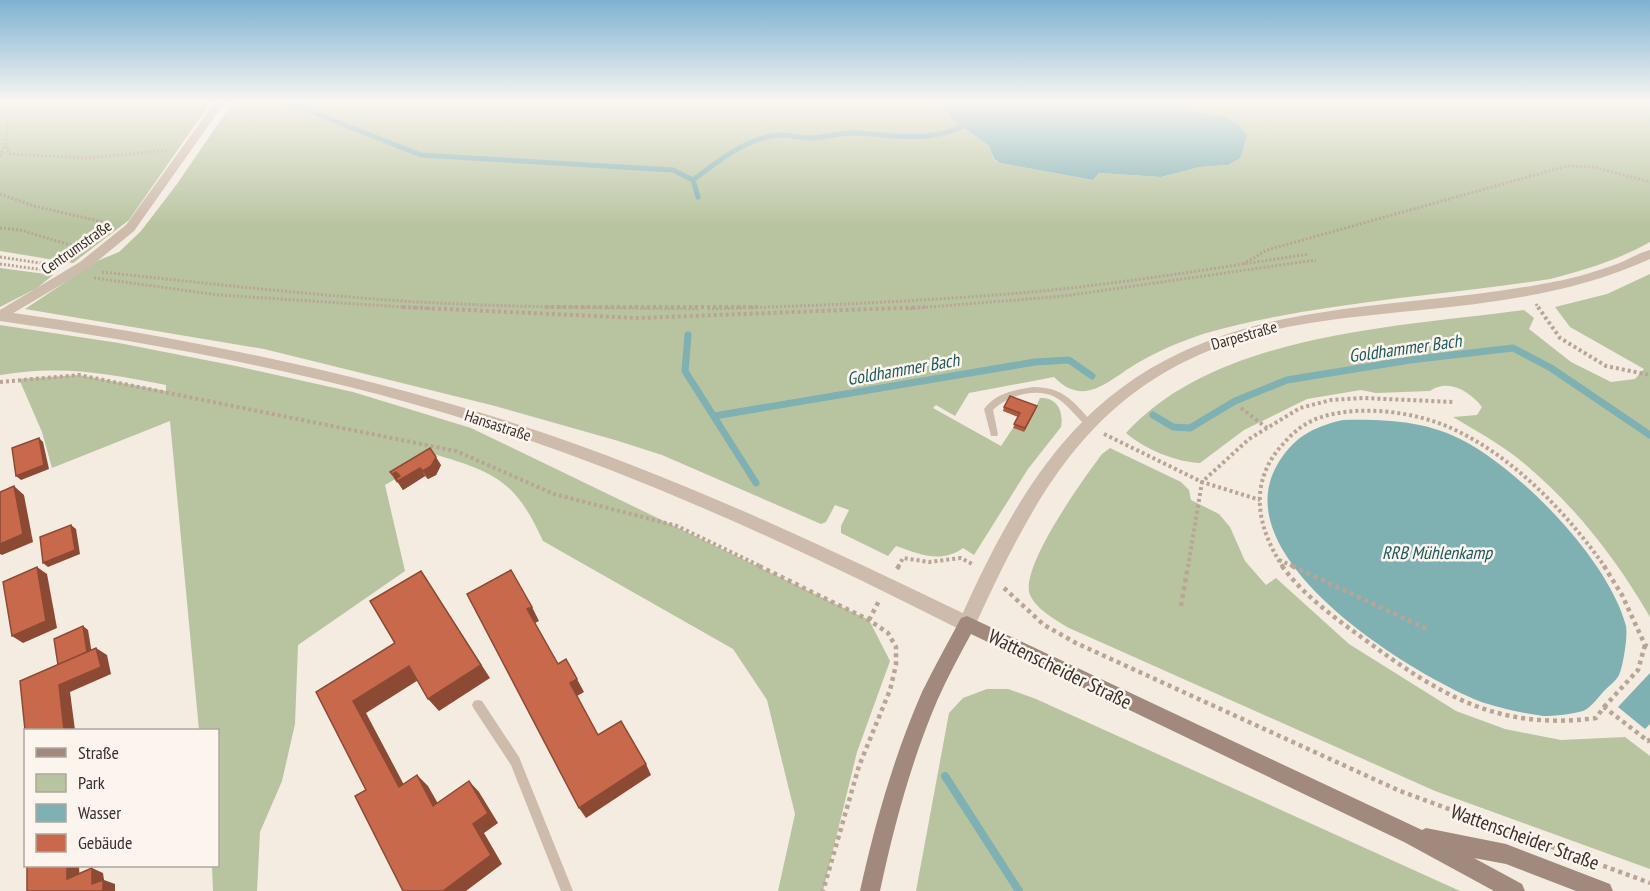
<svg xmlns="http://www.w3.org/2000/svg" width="1650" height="891" viewBox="0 0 1650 891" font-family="'PT Sans Narrow',sans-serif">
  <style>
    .green { fill: #b8c4a0 }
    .water { fill: #7fb0b2 }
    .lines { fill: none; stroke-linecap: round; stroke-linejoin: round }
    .stream-far2 { stroke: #7fb0b2; stroke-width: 5 }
    .stream-far1 { stroke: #7fb0b2; stroke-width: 7 }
    .stream { stroke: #7fb0b2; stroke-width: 8 }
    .path-far2 { stroke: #b9a596; stroke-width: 3; stroke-dasharray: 2 2; stroke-linecap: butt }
    .path-far1 { stroke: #b9a596; stroke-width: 4; stroke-dasharray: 3 3; stroke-linecap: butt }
    .path { stroke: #b9a596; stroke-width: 4.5; stroke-dasharray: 4 4; stroke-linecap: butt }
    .service { fill: #cdbbac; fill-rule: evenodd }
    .minor { fill: #cdbbac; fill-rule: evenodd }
    .tertiary { fill: #cdbbac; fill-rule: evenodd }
    .secondary { fill: #a18a7d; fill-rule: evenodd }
    .wall { fill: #ac5a40 }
    .shaded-wall { fill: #8c4a34 }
    .building { fill: #c8694b; stroke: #8c4a34; stroke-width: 1.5 }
    .labels { text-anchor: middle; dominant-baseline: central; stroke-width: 5; stroke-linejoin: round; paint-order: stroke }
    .street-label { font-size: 16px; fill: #3b302b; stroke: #fbf5ee }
    .water-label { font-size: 18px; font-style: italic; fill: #1f5a5e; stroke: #fbf5ee }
    .near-street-label { font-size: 20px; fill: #3b302b; stroke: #fbf5ee }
  </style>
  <rect width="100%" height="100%" fill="#f4ebe1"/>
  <g class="green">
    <polygon points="0,102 211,102 129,220 73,263 0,251"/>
    <path d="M233,102H965L951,107L950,117L989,146L994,160L1000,163L1093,180L1099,173L1161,177L1200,167L1228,165L1147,103L1139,102H1650V242C1618,260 1585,270 1550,279C1435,297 1314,302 1203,334C1182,341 1160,350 1141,361C1111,377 1086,410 1054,377L969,393L955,416L936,405L933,408L1001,446L1013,428L1024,432L1040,398C1057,397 1064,411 1061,427L1028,469L974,555L963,548C941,564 919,554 896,546L888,556L841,533V526L849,510L835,505L826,522L821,524L662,455L615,440L495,406L264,349L25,309L97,261L119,252L141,231L177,184Z"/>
    <polygon points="0,268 53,275 37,288 0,307"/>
    <path d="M1650,274V617C1617,560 1576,507 1526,465C1504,446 1478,432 1453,417L1477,415L1482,407C1470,392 1449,378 1430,391L1376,393L1361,390L1307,399L1244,430L1200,463C1176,462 1144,449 1126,433C1217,333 1398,327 1524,310L1534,318L1529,329L1571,362L1611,382L1635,379L1644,369L1570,327L1555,307L1607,294Z"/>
    <path d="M0,325L119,343L236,366L353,392L471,428L869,620L890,661L857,752L823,891H778L795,814L767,700L733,649L543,541C516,482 497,473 437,455L385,485L405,571L298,645L295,724L282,781L260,832L257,891H213L212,866H218V730H199L170,421L52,468L42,432L19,379L79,375L166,391V385C104,373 63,365 0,375Z"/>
    <path d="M1110,448L1181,482L1189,490L1191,500L1219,514L1230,527L1245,561L1266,585L1276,578L1349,644L1456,711L1505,729L1561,740L1625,737L1650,756V869L1435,791L1069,628C1056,620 1037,610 1030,595C1019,568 1084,478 1102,454Z"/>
    <polygon points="987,689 1008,689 1036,699 1460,891 916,891 949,713 963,698"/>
  </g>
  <g class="water">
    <polygon points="965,102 1139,102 1226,117 1240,126 1247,136 1240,158 1228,165 1200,167 1161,177 1099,173 1093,180 1000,163 994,159 989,146 950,117 948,112 951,107"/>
    <path d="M1343,420C1386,419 1428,421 1466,442C1524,474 1609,561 1626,626C1628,635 1623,667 1619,675C1616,681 1609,686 1605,690C1599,696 1591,708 1583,711C1573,714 1554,716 1543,716C1526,714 1495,707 1479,701C1410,673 1226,560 1276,467C1292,438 1312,427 1343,420Z"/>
    <polygon points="1650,673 1650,724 1645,729 1618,707"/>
  </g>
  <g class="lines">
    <g class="stream-far2">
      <polyline points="287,102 421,155 673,170 693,180 698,197"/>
      <path d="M693,180C718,161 745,139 777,135C788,134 798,138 809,138C825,138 839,132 855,133C893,135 927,143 963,126"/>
    </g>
    <g class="stream-far1">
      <polyline points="688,335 685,371 756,483"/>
      <polyline points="1153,415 1173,427 1190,428 1235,401 1287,380 1410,360 1513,348 1551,368 1650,435"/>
      <polyline points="714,416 1035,362 1069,360 1092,376"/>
    </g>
    <polyline class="stream" points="945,776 1019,891"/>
    <g class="path-far2">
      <polyline points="0,107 8,112 6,144 9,154 88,158 168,150"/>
      <polyline points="0,156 5,145"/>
      <polyline points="0,194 34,206 112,224"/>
      <polyline points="0,228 20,230 81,248"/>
      <polyline points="0,257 53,265"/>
      <polyline points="0,264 45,270"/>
      <polyline points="1243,264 1267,250 1567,166 1594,167 1650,182"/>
      <path d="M102,272C202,283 301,294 402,301C500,307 599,308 698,309"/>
      <polyline points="94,278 219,295 435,309"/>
      <polyline points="1536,304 1539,309"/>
      <path d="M708,309C808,306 908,302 1008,294C1109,286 1209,269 1309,254"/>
      <polyline points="906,309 1064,296 1316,260"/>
    </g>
    <g class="path-far1">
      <polyline points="402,307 638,318 925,307"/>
      <polyline points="545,307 758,307"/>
      <polyline points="1538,307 1560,338 1606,366 1650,375"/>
      <polyline points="0,382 79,375 456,451 554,494 677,526 762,567"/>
      <polyline points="1241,408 1267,428"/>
      <polyline points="1104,434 1202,482 1260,500"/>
      <polyline points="1279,560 1295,567"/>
      <polyline points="898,567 903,558 929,562 961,558 974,565"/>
      <polyline points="1188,567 1202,482 1249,439 1300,408 1331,400 1363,398 1454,402"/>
      <path d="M1283,567C1256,526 1248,481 1284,443C1295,430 1309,420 1325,416C1364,405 1415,412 1451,428C1513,456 1566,512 1605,567"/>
    </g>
    <g class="path">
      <polyline points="759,566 869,620 888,633 896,647 896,665 890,690 859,766 823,891"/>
      <path d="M1282,566C1304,596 1335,618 1364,639C1440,695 1498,731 1596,718L1604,707L1648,741L1650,739"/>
      <polyline points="1292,566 1427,629"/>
      <polyline points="1604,566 1622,595 1645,645 1650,648"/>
      <polyline points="897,569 899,566"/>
      <polyline points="1004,588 1044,625 1076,643 1400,791 1650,883"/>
      <polyline points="1181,606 1188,566"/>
      <polyline points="869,620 880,599"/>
      <polyline points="1604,707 1638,670 1645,645"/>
    </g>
    <g class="service">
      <path d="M1033,387C1063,387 1073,401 1092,422L1093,424L1092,426H1086C1076,416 1067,404 1055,397C1035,387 1007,396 993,410L998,434L997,436H991L984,409C996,393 1014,390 1033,387Z"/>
      <polygon points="478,700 482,701 519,757 573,891 561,891 511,765 474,709 472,705 474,701"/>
    </g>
    <g class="minor">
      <polygon points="215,102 225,102 134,231 89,268 0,321 0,310 80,262 126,225"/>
      <path d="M1650,250V259C1578,292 1500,302 1421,310C1372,315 1322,319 1273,330C1101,372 1042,479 973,630L967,632L961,630L958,624C1037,445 1115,344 1318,313C1392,301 1468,298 1542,284C1568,280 1592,273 1617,264C1628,260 1638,253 1650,250Z"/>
    </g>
    <path class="tertiary" d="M0,311C177,336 353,371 523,426C678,477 826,547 973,618L976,624L973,630L967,632L961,630C816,557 670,488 517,436C349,379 175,346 0,321Z"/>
    <path class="secondary" d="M967,616L1422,830L1426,828L1506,844L1610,884L1613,891H1576L1506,864L1474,858L1522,884L1525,891H1494L1404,842L971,634C959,656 947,678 937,701C911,762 894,826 880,891H860C875,823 894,756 922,692C934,667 948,643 961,618Z"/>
  </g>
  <g class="wall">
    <polygon points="1037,406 1035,411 1024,432 1013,428 1018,417 1003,411 1004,407"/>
    <polygon points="441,465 436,475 428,479 425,476 403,490 398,482 397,483 395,480 390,472"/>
  </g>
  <g class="shaded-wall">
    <polygon points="1037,406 1035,411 1024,432 1025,428"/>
    <polygon points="39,438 43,442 49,469 21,480 16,476"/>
    <polygon points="436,457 441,465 436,475 428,479 423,471"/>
    <polygon points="420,468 425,476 403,490 392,474 396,472 401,479"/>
    <polygon points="14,486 24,495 33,542 2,555 0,554 0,544"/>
    <polygon points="71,525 76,529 80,554 48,567 43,563"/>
    <polygon points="37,567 47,574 57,628 23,643 12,636"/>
    <polygon points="421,571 490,678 439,711 428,699"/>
    <polygon points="532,607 539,621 535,623 527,609"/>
    <polygon points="83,626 88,630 93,660 59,670"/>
    <polygon points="96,648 107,655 111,674 70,692 75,730 64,730 59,685"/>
    <polygon points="409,666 420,679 366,713 411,798 399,787 353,701"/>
    <polygon points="577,679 584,692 577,696 570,683"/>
    <polygon points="646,764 651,775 586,818 579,808"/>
    <polygon points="417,775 428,786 445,816 433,806"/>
    <polygon points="469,781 479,792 498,823 484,833 502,864 466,891 443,891 473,824"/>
    <polygon points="67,866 79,866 80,884 67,879"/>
    <polygon points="92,868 103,873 104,880 115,884 115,891 103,891 92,884"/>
  </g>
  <g class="building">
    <polygon points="1010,396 1037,406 1025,428 1014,424 1020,413 1004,407"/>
    <polygon points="39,438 44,465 16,476 12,448"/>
    <polygon points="430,448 436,457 431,466 423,471 420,468 398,481 396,479 400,476 396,472 392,474 390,472"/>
    <polygon points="14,486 23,534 0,544 0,492"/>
    <polygon points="71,525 75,550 43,563 40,537"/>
    <polygon points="37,567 46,621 12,636 3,582"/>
    <polygon points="511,570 532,607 527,609 558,664 566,659 577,679 570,683 598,735 621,721 646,764 579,808 467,594"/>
    <polygon points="421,571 481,665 428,699 409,666 353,701 399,787 417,775 433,806 469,781 488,813 473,824 491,855 443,891 403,891 355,796 366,790 316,692 395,643 370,601"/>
    <polygon points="83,626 87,652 58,665 54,639"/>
    <polygon points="96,648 101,667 59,685 64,730 26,730 26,740 20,681"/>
    <polygon points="27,866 67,866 67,879 92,868 92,884 103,880 103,891 27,891"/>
  </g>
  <linearGradient id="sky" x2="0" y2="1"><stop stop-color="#7eb2d2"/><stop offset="0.45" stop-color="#faf6f2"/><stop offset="1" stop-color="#faf6f2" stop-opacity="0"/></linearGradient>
  <rect width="1650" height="226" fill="url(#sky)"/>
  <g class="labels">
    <g class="street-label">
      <text transform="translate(76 247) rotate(-35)">Centrumstraße</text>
      <text transform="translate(1244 335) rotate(-16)">Darpestraße</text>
      <text transform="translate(498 425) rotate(18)">Hansastraße</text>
    </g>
    <g class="water-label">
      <text transform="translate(1405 348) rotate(-8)">Goldhammer Bach</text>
      <text transform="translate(903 369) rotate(-10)">Goldhammer Bach</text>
      <text x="1437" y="552">RRB Mühlenkamp</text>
    </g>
    <g class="near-street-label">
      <text transform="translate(1060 669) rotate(26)">Wattenscheider Straße</text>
      <text transform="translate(1525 837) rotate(20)">Wattenscheider Straße</text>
    </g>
  </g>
  <rect x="24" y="729" width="195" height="138" fill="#fbf5ee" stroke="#aea6a0" stroke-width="1.5"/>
  <rect x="36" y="748" width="30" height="9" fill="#a18a7d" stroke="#aea6a0" stroke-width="1.5"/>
  <text x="78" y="759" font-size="18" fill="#3b302b">Straße</text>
  <rect x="36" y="774" width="30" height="18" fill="#b8c4a0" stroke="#aea6a0" stroke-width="1.5"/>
  <text x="78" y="789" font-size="18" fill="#3b302b">Park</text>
  <rect x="36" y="804" width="30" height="18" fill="#7fb0b2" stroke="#aea6a0" stroke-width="1.5"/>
  <text x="78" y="819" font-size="18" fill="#3b302b">Wasser</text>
  <rect x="36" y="834" width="30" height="18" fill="#c8694b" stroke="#aea6a0" stroke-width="1.5"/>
  <text x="78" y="849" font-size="18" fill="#3b302b">Gebäude</text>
</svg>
